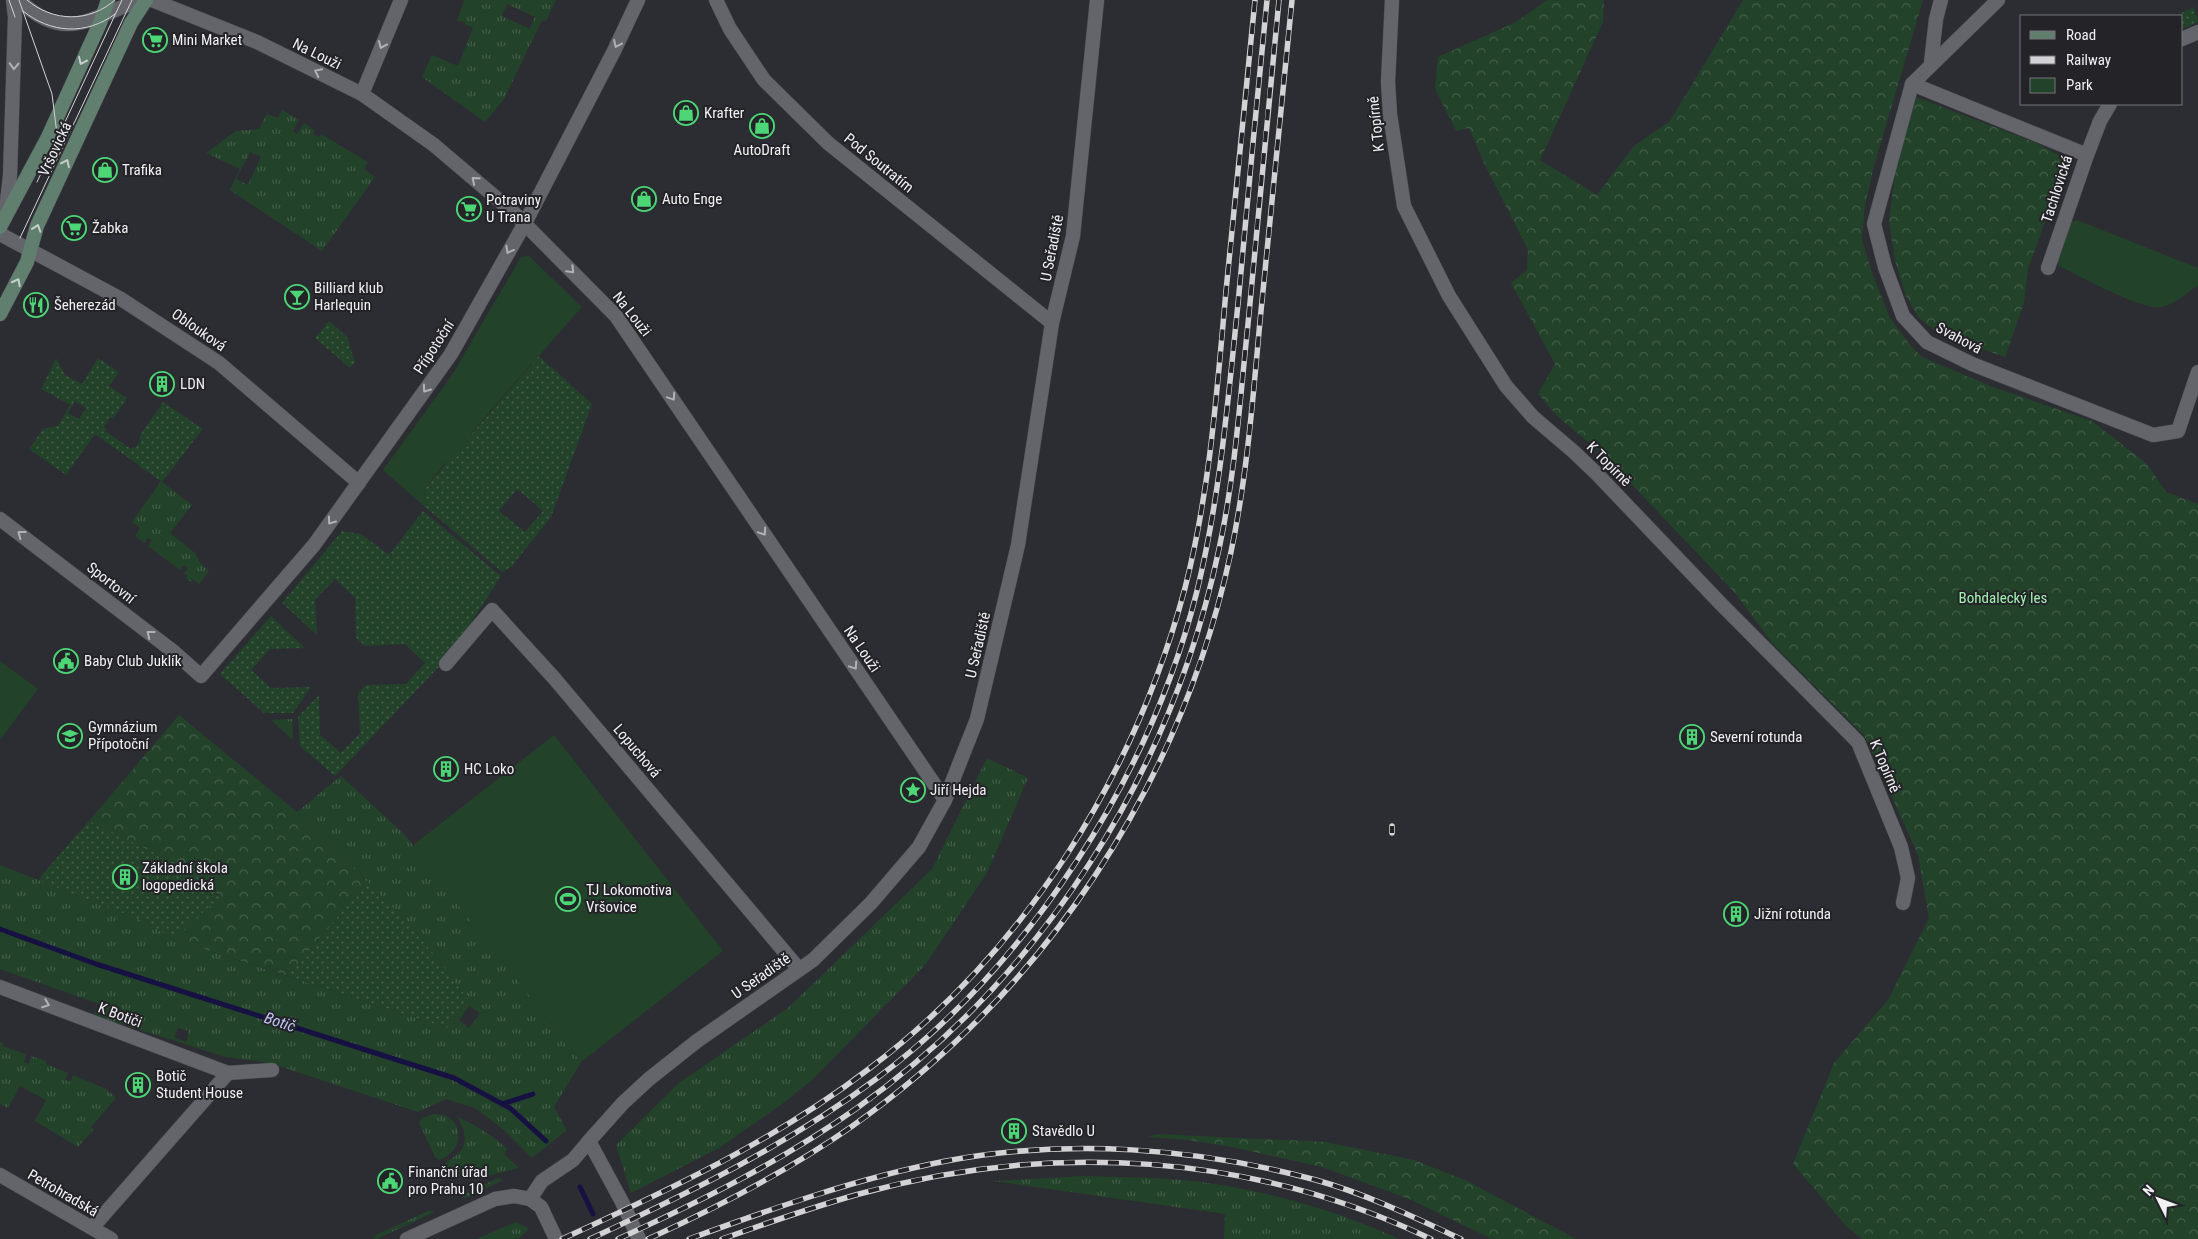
<svg xmlns="http://www.w3.org/2000/svg" width="2198" height="1239" viewBox="0 0 2198 1239" font-family="'Roboto Condensed',sans-serif">
  <style>
    .grass { fill: url(#grass-tufts); fill-rule: evenodd }
    .forest { fill: url(#forest-crowns) }
    .park { fill: #23422a }
    .garden { fill: url(#garden-dots); fill-rule: evenodd }
    .lines { fill: none; stroke-linecap: round; stroke-linejoin: round }
    .stream { stroke: #171043; stroke-width: 5 }
    .minor-casing { stroke: #4a4a4e; stroke-width: 15 }
    .tertiary-casing { stroke: #4a4a4e; stroke-width: 15 }
    .secondary-casing { stroke: #4a4a4e; stroke-width: 15 }
    .minor { stroke: #64656b; stroke-width: 14 }
    .tertiary { stroke: #64656b; stroke-width: 14 }
    .secondary { stroke: #617f6e; stroke-width: 14 }
    .tram { stroke: #d3d3d6; stroke-width: 1 }
    .rail-casing { stroke: #d3d3d6; stroke-width: 5.5 }
    .rail { stroke: #232328; stroke-width: 4; stroke-dasharray: 11; stroke-linecap: butt }
    .oneway { stroke: #b2b2b6 }
    .oneway2 { stroke: #c6cfcc }
    .labels { text-anchor: middle; dominant-baseline: central; stroke-width: 4; stroke-linejoin: round; paint-order: stroke }
    .poi-label { font-size: 15px; fill: #f1f1f4; stroke: #232328; text-anchor: start }
    .street-label { font-size: 15px; fill: #f1f1f4; stroke: #232328 }
    .park-label { font-size: 15px; fill: #a0f3b1; stroke: #232328 }
    .water-label { font-size: 16px; font-style: italic; fill: #c0c3f7; stroke: #232328 }
  </style>
  <defs>
    <pattern id="grass-tufts" width="24" height="20" patternUnits="userSpaceOnUse" patternTransform="scale(1.25)"><rect width="24" height="20" fill="#23422a"/><path d="M3 7l-1-3M5 7V3M7 7l1-3M15 17l-1-3M17 17v-4M19 17l1-3" fill="none" stroke="#435e4a"/></pattern>
    <pattern id="forest-crowns" width="20" height="18" patternUnits="userSpaceOnUse" patternTransform="scale(1.25)"><rect width="20" height="18" fill="#23422a"/><path d="M2 6a3 3 0 1 1 6 0M12 15a3 3 0 1 1 6 0" fill="none" stroke="#435e4a"/></pattern>
    <pattern id="garden-dots" width="8" height="8" patternUnits="userSpaceOnUse" patternTransform="scale(1.25)"><rect width="8" height="8" fill="#23422a"/><path d="M2 2h.1M6 6h.1" fill="none" stroke="#435e4a" stroke-width="1.8" stroke-linecap="round"/></pattern>
  </defs>
  <rect width="100%" height="100%" fill="#2c2d32"/>
  <g class="grass">
    <path d="M464,0H556L546,21L542,20L504,99L485,122L422,77L432,55L458,66L473,28L465,24L466,22L457,21ZM507,4L535,17L530,29L502,16Z"/>
    <path d="M282,110L299,120L293,131L297,134L304,123L313,129L312,130H315L313,134L318,137L321,134L368,162L364,169L375,177L322,251L230,190L240,169L206,153L236,131L259,129L267,114L278,118ZM250,152L261,157L248,185L236,179Z"/>
    <polygon points="161,481 192,505 170,533 195,553 200,563 209,571 199,584 193,579 191,582 186,578 188,576 184,573 188,568 184,565 180,570 148,546 152,540 148,538 144,543 135,536 140,528 132,522"/>
    <polygon points="292,719 293,740 271,720"/>
    <polygon points="987,758 1028,778 987,873 925,965 812,1080 782,1104 719,1148 631,1193 616,1145 679,1083 788,1008 932,869"/>
    <path d="M341,776L405,835L581,1062L554,1107L567,1130L532,1158L504,1130L475,1108L446,1099L418,1112L270,1063L226,1057L92,1015L102,1005L0,969V865L148,923L173,939L447,1028L468,999L414,929L297,812ZM469,1006L480,1013L469,1028L459,1020ZM178,1028L189,1031L186,1042L174,1037Z"/>
    <polygon points="0,1042 3,1043 3,1046 26,1054 24,1062 29,1064 31,1056 46,1061 46,1064 68,1073 65,1080 70,1082 73,1075 106,1089 116,1098 91,1127 94,1129 78,1147 35,1121 46,1100 20,1086 8,1108 0,1104"/>
    <path d="M434,1114C463,1112 468,1151 439,1160L435,1157L419,1123L422,1118Z"/>
    <path d="M458,1117C477,1126 492,1135 507,1149L504,1154L519,1168L487,1176L471,1169L449,1178L444,1177L441,1167C453,1155 468,1154 464,1132C463,1126 459,1122 458,1117Z"/>
    <path d="M1083,1176C1116,1177 1149,1177 1182,1180C1255,1187 1332,1208 1399,1239H1224L1225,1214L994,1181Z"/>
    <polygon points="498,1178 503,1180 463,1199 463,1195"/>
    <polygon points="430,1210 434,1212 377,1239 372,1237"/>
    <polygon points="516,1222 529,1229 518,1239 476,1239"/>
  </g>
  <g class="forest">
    <polygon points="1547,0 1604,0 1603,22 1540,160 1597,195 1634,146 1670,121 1743,0 1923,0 1874,166 1865,206 1862,239 1872,273 1890,318 1910,345 1922,357 1993,387 2092,421 2147,464 2166,492 2198,504 2198,1239 1862,1239 1846,1226 1793,1164 1834,1063 1888,1000 1929,918 1918,855 1864,735 1772,643 1736,594 1604,455 1559,418 1538,394 1555,364 1511,283 1527,270 1528,250 1485,165 1469,128 1456,131 1435,89 1438,57 1516,22"/>
    <polygon points="1916,97 2034,142 2062,157 2057,188 2028,269 2024,303 2005,357 1939,334 1919,318 1906,296 1895,261 1889,221 1895,173"/>
    <polygon points="179,715 297,812 367,882 288,976 173,939 220,896 191,871 89,821"/>
    <polygon points="1158,1134 1326,1142 1414,1160 1467,1181 1576,1239 1492,1239 1409,1199 1322,1167 1232,1147 1188,1140 1148,1137"/>
  </g>
  <g class="park">
    <path d="M2077,220L2198,268V285C2187,293 2175,304 2162,307C2141,311 2081,276 2059,266L2057,256L2070,222Z"/>
    <polygon points="529,256 582,307 491,410 448,462 443,465 425,488 424,506 383,470 452,375 521,257"/>
    <polygon points="0,661 38,689 0,740"/>
    <polygon points="554,735 723,951 581,1062 412,846"/>
  </g>
  <g class="garden">
    <polygon points="2194,7 2198,22 2182,29 2182,16 2175,16"/>
    <polygon points="329,321 347,337 355,362 350,368 315,338"/>
    <path d="M539,356L592,404L551,517L511,567L502,572L424,506L425,488ZM517,489L543,511L525,532L499,511Z"/>
    <path d="M56,358L65,375L82,384L98,358L119,372L109,386L127,398L113,419L110,417L104,427L106,429L105,431L131,449L132,447L135,448L141,440L139,437L163,402L203,429L162,482L95,434L66,475L29,449L43,429L58,426L70,405L41,389ZM75,401L86,408L79,419L68,413Z"/>
    <polygon points="423,511 501,576 451,654 335,776 300,746 298,717 319,695 320,735 341,753 360,733 358,693 366,685 406,684 425,663 405,644 365,646 356,638 355,598 335,579 315,600 317,635 282,603 342,531 361,534 389,555"/>
    <polygon points="271,616 305,648 270,649 251,670 271,688 311,687 293,713 264,713 220,674"/>
    <polygon points="89,821 191,871 220,897 173,939 148,923 40,881 41,876"/>
    <polygon points="367,882 414,929 468,999 447,1028 288,976"/>
  </g>
  <g class="lines">
    <g class="stream">
      <polyline points="0,929 96,964 454,1078 510,1108 546,1141"/>
      <polyline points="502,1104 533,1094"/>
      <polyline points="580,1187 593,1214"/>
    </g>
    <defs>
      <g id="minor">
        <path d="M19,0C66,45 92,16 141,0"/>
        <polyline points="152,0 257,42 362,94 434,145 514,213 616,316 945,800"/>
        <polyline points="716,0 730,29 764,80 828,143 1052,323"/>
        <polyline points="1392,0 1388,82 1390,114 1404,206 1449,296 1506,386 1533,417 1574,452 1597,474 1721,604 1858,742 1901,847 1908,878 1903,903"/>
        <polyline points="1998,0 1912,84 1874,224 1885,267 1903,316 1927,342 1972,364 2153,435 2178,431 2198,372"/>
        <polyline points="2182,39 2198,32"/>
        <polyline points="1931,63 1936,19 1941,0"/>
        <polyline points="1912,84 2087,155 2048,268"/>
        <polyline points="362,94 401,0"/>
        <polyline points="2087,155 2100,121 2110,104"/>
        <polyline points="5,218 10,176 15,17 13,0"/>
        <polyline points="0,234 121,299 219,363 359,483"/>
        <polyline points="0,519 174,652 201,676 314,545 451,354 525,223 614,51 638,0"/>
        <polyline points="446,664 492,610 554,678 799,969"/>
        <polyline points="0,987 228,1073 272,1070"/>
        <polyline points="589,1141 623,1103 649,1079 697,1041 813,960 871,903 919,847 945,800 977,719 1018,545 1052,323 1073,236 1097,0"/>
        <polyline points="92,1228 228,1073"/>
      </g>
      <g id="tertiary">
        <polyline points="0,1175 111,1239"/>
        <polyline points="530,1199 542,1181 573,1160 589,1141 622,1202 639,1239"/>
        <polyline points="407,1239 495,1199 514,1196 530,1199 541,1207 556,1239"/>
      </g>
      <g id="secondary">
        <polyline points="0,227 48,137 100,23 108,0"/>
        <polyline points="0,314 27,262 37,226 131,23 146,0"/>
      </g>
    </defs>
    <use href="#minor" class="minor-casing"/>
    <use href="#tertiary" class="tertiary-casing"/>
    <use href="#secondary" class="secondary-casing"/>
    <use href="#minor" class="minor"/>
    <use href="#tertiary" class="tertiary"/>
    <use href="#secondary" class="secondary"/>
    <g class="tram">
      <polyline points="9,0 15,17"/>
      <polyline points="19,0 52,94 57,134"/>
      <path d="M27,0C53,22 89,23 115,0"/>
      <path d="M23,11C50,33 86,36 115,14"/>
      <polyline points="37,182 122,0"/>
      <polyline points="20,238 132,0"/>
    </g>
    <defs>
      <g id="rail">
        <polyline points="1392,826 1392,833"/>
        <path d="M562,1239C669,1190 776,1140 870,1068C1026,950 1135,775 1185,588C1210,491 1217,390 1226,291C1236,194 1246,97 1255,0"/>
        <path d="M590,1239C691,1192 787,1145 876,1079C1029,965 1151,775 1197,591C1220,497 1228,400 1238,304C1247,203 1257,101 1267,0"/>
        <path d="M618,1239C701,1201 782,1161 857,1108C1043,976 1172,772 1219,549C1235,476 1240,399 1248,324C1258,216 1268,108 1279,0"/>
        <path d="M648,1239C718,1207 788,1171 851,1127C1046,990 1181,784 1231,552C1247,476 1253,398 1260,321C1271,214 1281,107 1292,0"/>
        <path d="M689,1239C774,1208 858,1178 946,1161C1068,1138 1197,1148 1316,1180C1366,1194 1414,1217 1461,1239"/>
        <path d="M722,1239C767,1223 813,1207 859,1194C1050,1141 1252,1153 1431,1239"/>
      </g>
    </defs>
    <use href="#rail" class="rail-casing"/>
    <use href="#rail" class="rail"/>
  </g>
  <defs><path id="oneway-chevron" d="M-2-3.5L2.5 0L-2 3.5" fill="none" stroke-width="1.6" stroke-linecap="round" stroke-linejoin="round" transform="scale(1.25)"/></defs>
  <g class="oneway">
    <use href="#oneway-chevron" transform="translate(617 44) rotate(115)"/>
    <use href="#oneway-chevron" transform="translate(382 45) rotate(113)"/>
    <use href="#oneway-chevron" transform="translate(14 66) rotate(92)"/>
    <use href="#oneway-chevron" transform="translate(318 72) rotate(-154)"/>
    <use href="#oneway-chevron" transform="translate(475 180) rotate(-140)"/>
    <use href="#oneway-chevron" transform="translate(509 250) rotate(119)"/>
    <use href="#oneway-chevron" transform="translate(571 270) rotate(45)"/>
    <use href="#oneway-chevron" transform="translate(426 389) rotate(126)"/>
    <use href="#oneway-chevron" transform="translate(672 397) rotate(56)"/>
    <use href="#oneway-chevron" transform="translate(331 521) rotate(126)"/>
    <use href="#oneway-chevron" transform="translate(763 532) rotate(56)"/>
    <use href="#oneway-chevron" transform="translate(21 534) rotate(-143)"/>
    <use href="#oneway-chevron" transform="translate(150 634) rotate(-142)"/>
    <use href="#oneway-chevron" transform="translate(854 666) rotate(56)"/>
    <use href="#oneway-chevron" transform="translate(46 1004) rotate(21)"/>
  </g>
  <g class="oneway2">
    <use href="#oneway-chevron" transform="translate(82 61) rotate(115)"/>
    <use href="#oneway-chevron" transform="translate(66 163) rotate(-65)"/>
    <use href="#oneway-chevron" transform="translate(37 228) rotate(-71)"/>
    <use href="#oneway-chevron" transform="translate(17 282) rotate(-63)"/>
  </g>
  <defs>
    <symbol id="supermarket-ring" viewBox="-11 -11 22 22"><circle r="9.5" fill="#232328" stroke="#4cd676" stroke-width="1.5"/><path d="M-6-5.5h2.5l.6 2H6L4.5 2H-2.5L-4.4-4H-6ZM-1.5 3.2a1.3 1.3 0 1 0 .1 0ZM3 3.2a1.3 1.3 0 1 0 .1 0Z" fill="#4cd676"/></symbol>
    <symbol id="shop-ring" viewBox="-11 -11 22 22"><circle r="9.5" fill="#232328" stroke="#4cd676" stroke-width="1.5"/><path d="M-5-2.5h2.3a2.7 3.5 0 0 1 5.4 0H5L5.5 6h-11ZM-1.5-2.5h3a1.5 2.3 0 0 0-3 0Z" fill="#4cd676"/></symbol>
    <symbol id="bar-ring" viewBox="-11 -11 22 22"><circle r="9.5" fill="#232328" stroke="#4cd676" stroke-width="1.5"/><path d="M-6-5H6L.8 .8V4.5H3.5V6h-7V4.5H-.8V.8Z" fill="#4cd676"/></symbol>
    <symbol id="restaurant-ring" viewBox="-11 -11 22 22"><circle r="9.5" fill="#232328" stroke="#4cd676" stroke-width="1.5"/><path d="M-5-6h1v4h1v-4h1v4h1v-4h1v5L-1.5 .5V6h-2V.5L-5-1ZM5-6V6H3V1.5H1.5Q1.5-4 5-6Z" fill="#4cd676"/></symbol>
    <symbol id="building-ring" viewBox="-11 -11 22 22"><circle r="9.5" fill="#232328" stroke="#4cd676" stroke-width="1.5"/><path d="M-4-6H4V6H1V3H-1V6H-4ZM-2.5-4.3h1.7v1.8h-1.7ZM.8-4.3h1.7v1.8H.8ZM-2.5-1h1.7V.8h-1.7ZM.8-1h1.7V.8H.8Z" fill="#4cd676"/></symbol>
    <symbol id="civic-ring" viewBox="-11 -11 22 22"><circle r="9.5" fill="#232328" stroke="#4cd676" stroke-width="1.5"/><path d="M-.6-6.5H3V-4.5H.6V-3L4-1V1h2V6H-6V1h2V-1L-.6-3ZM-1.2 2.5V6h2.4V2.5Z" fill="#4cd676"/></symbol>
    <symbol id="school-ring" viewBox="-11 -11 22 22"><circle r="9.5" fill="#232328" stroke="#4cd676" stroke-width="1.5"/><path d="M0-5L7-2L0 1L-7-2ZM-4 1L0 2.5L4 1V4Q0 6-4 4Z" fill="#4cd676"/></symbol>
    <symbol id="sight-ring" viewBox="-11 -11 22 22"><circle r="9.5" fill="#232328" stroke="#4cd676" stroke-width="1.5"/><path d="M0-6L1.8-2.2L6-1.7L2.9 1.2L3.7 5.4L0 3.3L-3.7 5.4L-2.9 1.2L-6-1.7L-1.8-2.2Z" fill="#4cd676"/></symbol>
    <symbol id="stadium-ring" viewBox="-11 -11 22 22"><circle r="9.5" fill="#232328" stroke="#4cd676" stroke-width="1.5"/><path d="M0-5a6.5 5 0 1 0 0 10a6.5 5 0 1 0 0-10ZM-3.5-1.8h7v3.6h-7Z" fill="#4cd676"/></symbol>
  </defs>
  <g fill-rule="evenodd">
    <use href="#supermarket-ring" x="141" y="26" width="28" height="28"/>
    <use href="#shop-ring" x="672" y="99" width="28" height="28"/>
    <use href="#shop-ring" x="748" y="112" width="28" height="28"/>
    <use href="#shop-ring" x="91" y="156" width="28" height="28"/>
    <use href="#shop-ring" x="630" y="185" width="28" height="28"/>
    <use href="#supermarket-ring" x="455" y="195" width="28" height="28"/>
    <use href="#supermarket-ring" x="60" y="214" width="28" height="28"/>
    <use href="#bar-ring" x="283" y="283" width="28" height="28"/>
    <use href="#restaurant-ring" x="22" y="291" width="28" height="28"/>
    <use href="#building-ring" x="148" y="370" width="28" height="28"/>
    <use href="#civic-ring" x="52" y="647" width="28" height="28"/>
    <use href="#school-ring" x="56" y="722" width="28" height="28"/>
    <use href="#building-ring" x="1678" y="723" width="28" height="28"/>
    <use href="#building-ring" x="432" y="755" width="28" height="28"/>
    <use href="#sight-ring" x="899" y="776" width="28" height="28"/>
    <use href="#building-ring" x="111" y="863" width="28" height="28"/>
    <use href="#stadium-ring" x="554" y="885" width="28" height="28"/>
    <use href="#building-ring" x="1722" y="900" width="28" height="28"/>
    <use href="#building-ring" x="124" y="1071" width="28" height="28"/>
    <use href="#building-ring" x="1000" y="1117" width="28" height="28"/>
    <use href="#civic-ring" x="376" y="1167" width="28" height="28"/>
  </g>
  <g class="labels">
    <g class="poi-label">
      <text x="172" y="40">Mini Market</text>
      <text x="704" y="113">Krafter</text>
      <text x="762" y="150" text-anchor="middle">AutoDraft</text>
      <text x="122" y="170">Trafika</text>
      <text x="662" y="199">Auto Enge</text>
      <text x="486" y="200">Potraviny<tspan x="486" dy="17">U Trana</tspan></text>
      <text x="92" y="228">Žabka</text>
      <text x="314" y="288">Billiard klub<tspan x="314" dy="17">Harlequin</tspan></text>
      <text x="54" y="305">Šeherezád</text>
      <text x="180" y="384">LDN</text>
      <text x="84" y="661">Baby Club Juklík</text>
      <text x="88" y="727">Gymnázium<tspan x="88" dy="17">Přípotoční</tspan></text>
      <text x="1710" y="737">Severní rotunda</text>
      <text x="464" y="769">HC Loko</text>
      <text x="930" y="790">Jiří Hejda</text>
      <text x="142" y="868">Základní škola<tspan x="142" dy="17">logopedická</tspan></text>
      <text x="586" y="890">TJ Lokomotiva<tspan x="586" dy="17">Vršovice</tspan></text>
      <text x="1754" y="914">Jižní rotunda</text>
      <text x="156" y="1076">Botič<tspan x="156" dy="17">Student House</tspan></text>
      <text x="1032" y="1131">Stavědlo U</text>
      <text x="408" y="1172">Finanční úřad<tspan x="408" dy="17">pro Prahu 10</tspan></text>
    </g>
    <g class="street-label">
      <text transform="translate(317 54) rotate(26)">Na Louži</text>
      <text transform="translate(1376 124) rotate(-96)">K Topírně</text>
      <text transform="translate(55 149) rotate(-65)">Vršovická</text>
      <text transform="translate(879 163) rotate(39)">Pod Soutratím</text>
      <text transform="translate(2057 189) rotate(-72)">Tachlovická</text>
      <text transform="translate(1052 248) rotate(-79)">U Seřadiště</text>
      <text transform="translate(632 314) rotate(52)">Na Louži</text>
      <text transform="translate(199 330) rotate(35)">Oblouková</text>
      <text transform="translate(1959 338) rotate(28)">Svahová</text>
      <text transform="translate(434 347) rotate(-57)">Přípotoční</text>
      <text transform="translate(1609 464) rotate(45)">K Topírně</text>
      <text transform="translate(111 583) rotate(38)">Sportovní</text>
      <text transform="translate(978 645) rotate(-77)">U Seřadiště</text>
      <text transform="translate(862 649) rotate(56)">Na Louži</text>
      <text transform="translate(637 751) rotate(50)">Lopuchová</text>
      <text transform="translate(1885 766) rotate(67)">K Topírně</text>
      <text transform="translate(761 976) rotate(-35)">U Seřadiště</text>
      <text transform="translate(120 1015) rotate(21)">K Botiči</text>
      <text transform="translate(63 1193) rotate(30)">Petrohradská</text>
    </g>
    <g class="park-label">
      <text x="2003" y="598">Bohdalecký les</text>
    </g>
    <g class="water-label">
      <text transform="translate(280 1022) rotate(18)">Botič</text>
    </g>
  </g>
  <rect x="2020" y="15" width="162" height="90" fill="#232328" stroke="#75757a"/>
  <rect x="2030" y="31" width="25" height="8" fill="#617f6e" stroke="#75757a"/>
  <text x="2066" y="40" font-size="15" fill="#f1f1f4">Road</text>
  <rect x="2030" y="56" width="25" height="8" fill="#d3d3d6" stroke="#75757a"/>
  <text x="2066" y="65" font-size="15" fill="#f1f1f4">Railway</text>
  <rect x="2030" y="78" width="25" height="15" fill="#23422a" stroke="#75757a"/>
  <text x="2066" y="90" font-size="15" fill="#f1f1f4">Park</text>
  <g transform="translate(2158 1199) rotate(312)" stroke="#232328" stroke-width="4" paint-order="stroke">
  <path d="M0-4L9 19L0 12L-9 19Z" fill="#f1f1f4"/>
  <text y="-8" font-size="14" font-weight="bold" text-anchor="middle" fill="#f1f1f4">N</text>
  </g>
</svg>
